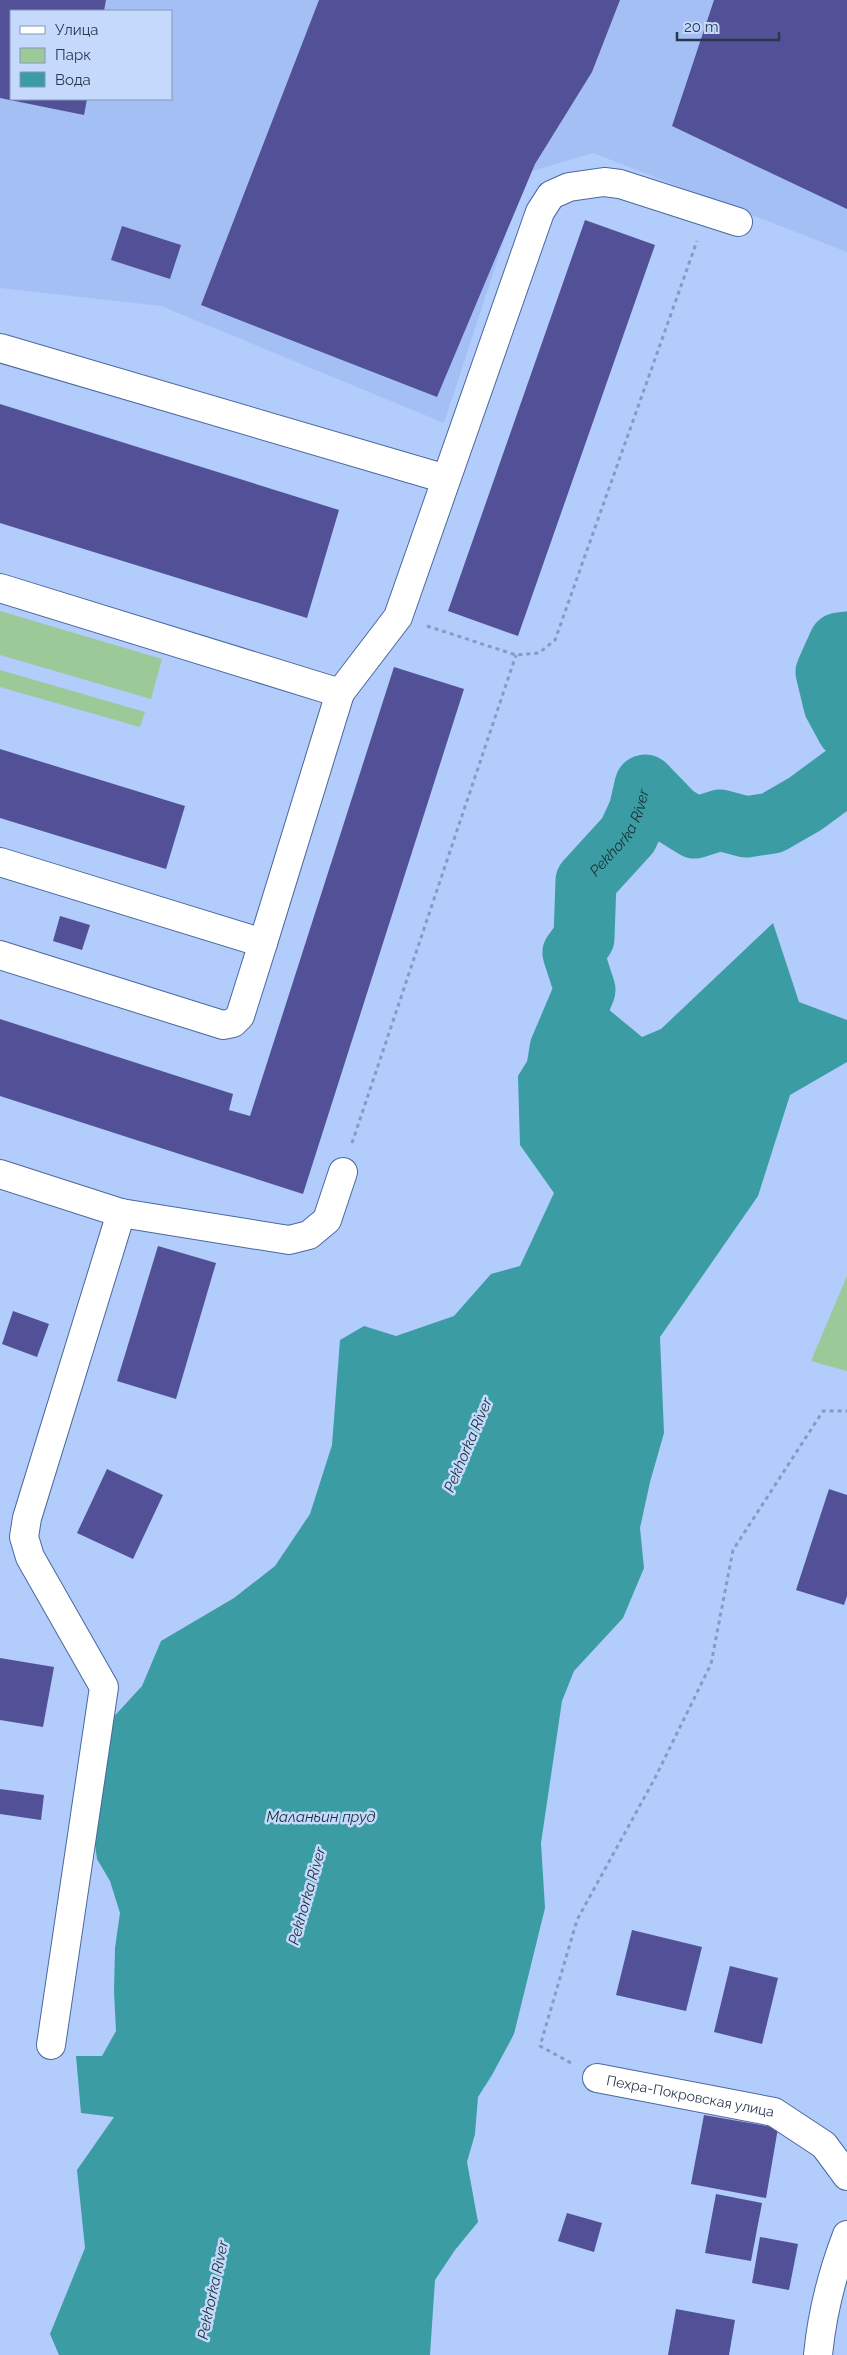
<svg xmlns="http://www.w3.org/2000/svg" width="847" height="2355" viewBox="0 0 847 2355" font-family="Raleway,sans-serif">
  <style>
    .built { fill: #a4bff4; fill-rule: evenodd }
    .green { fill: #9cc998 }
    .water { fill: #3b9ca3 }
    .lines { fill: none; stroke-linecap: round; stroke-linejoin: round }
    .river { stroke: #3b9ca3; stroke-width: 61 }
    .building { fill: #525097 }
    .minor-casing { stroke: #4c689d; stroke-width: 30 }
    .path { stroke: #859bc3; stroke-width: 3; stroke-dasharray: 4 4; stroke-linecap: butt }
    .minor { stroke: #fff; stroke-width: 28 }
    .labels { text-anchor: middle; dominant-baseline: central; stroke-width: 5; stroke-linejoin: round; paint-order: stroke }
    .street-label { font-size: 14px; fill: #2b374f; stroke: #c5d9fd }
    .water-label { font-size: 15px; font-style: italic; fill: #1b3133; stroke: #c5d9fd }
  </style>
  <rect width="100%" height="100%" fill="#b2ccfc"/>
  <path class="built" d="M0,0H847V252L593,153L526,173L444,423L161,306L0,288ZM11,11H171V99H11Z"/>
  <g class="green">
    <polygon points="0,611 162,659 151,699 0,655"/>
    <polygon points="0,670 145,712 140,727 0,687"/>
    <polygon points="847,1276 847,1371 811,1361"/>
  </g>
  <polygon class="water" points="773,923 799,1002 847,1020 847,1062 790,1095 758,1196 660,1337 664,1433 650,1482 640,1528 644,1568 623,1618 574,1671 562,1701 541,1843 545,1908 514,2034 492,2075 478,2097 475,2134 467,2162 478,2222 455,2250 435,2280 430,2355 59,2355 50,2334 85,2248 77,2170 114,2117 81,2113 76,2056 102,2056 116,2031 114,1992 115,1948 120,1913 110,1881 97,1859 92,1821 108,1723 142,1686 161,1641 234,1598 275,1566 310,1514 332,1445 340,1340 364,1326 396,1336 454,1316 491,1274 520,1266 554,1193 520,1145 518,1076 569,993 585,990 642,1037 661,1029"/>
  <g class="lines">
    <g class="river">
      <polyline points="847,642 839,643 826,672 834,705 847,729"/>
      <path id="s1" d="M557,1068L560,1049L585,990L573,953L584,938L586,881L628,835L639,811L645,785L674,815L695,828L720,820L746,827L772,823L805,804L847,773"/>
    </g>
  </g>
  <g class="building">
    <polygon points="0,0 106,0 104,11 11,11 11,99 87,99 84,115 0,98"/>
    <polygon points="319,0 620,0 592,72 535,164 437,397 201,305"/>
    <polygon points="714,0 847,0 847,209 672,126"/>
    <polygon points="585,220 655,245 518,636 448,611"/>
    <polygon points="122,226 181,245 170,279 111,260"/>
    <polygon points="0,404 339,510 307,618 0,523"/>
    <polygon points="394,667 464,689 303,1194 0,1096 0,1019 233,1094 229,1110 250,1116"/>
    <polygon points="0,749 185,806 166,869 0,818"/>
    <polygon points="60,916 90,925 82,950 53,941"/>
    <polygon points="158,1246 216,1263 176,1399 117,1381"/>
    <polygon points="13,1311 49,1324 37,1357 2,1344"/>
    <polygon points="107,1469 163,1495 133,1559 77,1533"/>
    <polygon points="829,1489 847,1495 847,1596 844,1605 796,1590"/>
    <polygon points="0,1658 54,1667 43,1727 0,1720"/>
    <polygon points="0,1789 44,1795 41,1820 0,1814"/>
    <polygon points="632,1930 702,1947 686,2011 616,1995"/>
    <polygon points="730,1966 778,1978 762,2044 714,2032"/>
    <polygon points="704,2115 778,2128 766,2198 691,2184"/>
    <polygon points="716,2194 762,2203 751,2261 705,2253"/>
    <polygon points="567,2213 602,2223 594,2252 558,2241"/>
    <polygon points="760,2237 798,2244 789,2290 752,2283"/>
    <polygon points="676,2309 735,2320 729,2355 668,2355"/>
  </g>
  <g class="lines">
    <defs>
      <g id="minor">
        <polyline points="0,348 446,479"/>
        <polyline points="0,588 340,693 398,617 540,212 551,195 569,187 604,182 620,184 738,222"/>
        <polyline points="0,862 263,943 340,693"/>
        <polyline points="0,955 223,1025 233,1023 240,1016 263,943"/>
        <polyline points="0,1174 121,1213 289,1240 309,1235 327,1220 343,1172"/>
        <polyline points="51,2045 104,1687 30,1557 24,1537 27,1518 121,1213"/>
        <path id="s2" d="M597,2078L774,2112L824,2145L847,2176"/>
        <path d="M818,2355C822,2314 832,2274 847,2235"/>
      </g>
    </defs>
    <use href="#minor" class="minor-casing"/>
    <g class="path">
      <polyline points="427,626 516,655 539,653 555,640 697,241"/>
      <polyline points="352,1143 516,655"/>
      <polyline points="571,2063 540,2046 577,1920 655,1778 711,1664 733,1550 823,1411 847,1411"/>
    </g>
    <use href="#minor" class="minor"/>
  </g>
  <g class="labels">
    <g class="street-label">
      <text stroke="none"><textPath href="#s2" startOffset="95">Пехра-Покровская улица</textPath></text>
    </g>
    <g class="water-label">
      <text stroke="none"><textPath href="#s1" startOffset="258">Pekhorka River</textPath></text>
      <text transform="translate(468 1445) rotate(-67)">Pekhorka River</text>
      <text x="321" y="1817">Маланьин пруд</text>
      <text transform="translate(307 1896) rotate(-74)">Pekhorka River</text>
      <text transform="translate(213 2290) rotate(-78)">Pekhorka River</text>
    </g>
  </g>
  <rect x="10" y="10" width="162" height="90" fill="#c5d9fd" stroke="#8798b7"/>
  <rect x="20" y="26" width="25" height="8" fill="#ffffff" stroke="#8798b7"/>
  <text x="55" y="35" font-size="15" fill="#2b374f">Улица</text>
  <rect x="20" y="48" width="25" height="15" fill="#9cc998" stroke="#8798b7"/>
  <text x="55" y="60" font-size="15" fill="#2b374f">Парк</text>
  <rect x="20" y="72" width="25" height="15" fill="#3b9ca3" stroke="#8798b7"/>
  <text x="55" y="85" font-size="15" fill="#2b374f">Вода</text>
  <path d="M677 32v8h102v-8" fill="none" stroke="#2b374f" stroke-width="2.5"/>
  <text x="684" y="32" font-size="15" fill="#2b374f" stroke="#c5d9fd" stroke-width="4" paint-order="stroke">20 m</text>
</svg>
